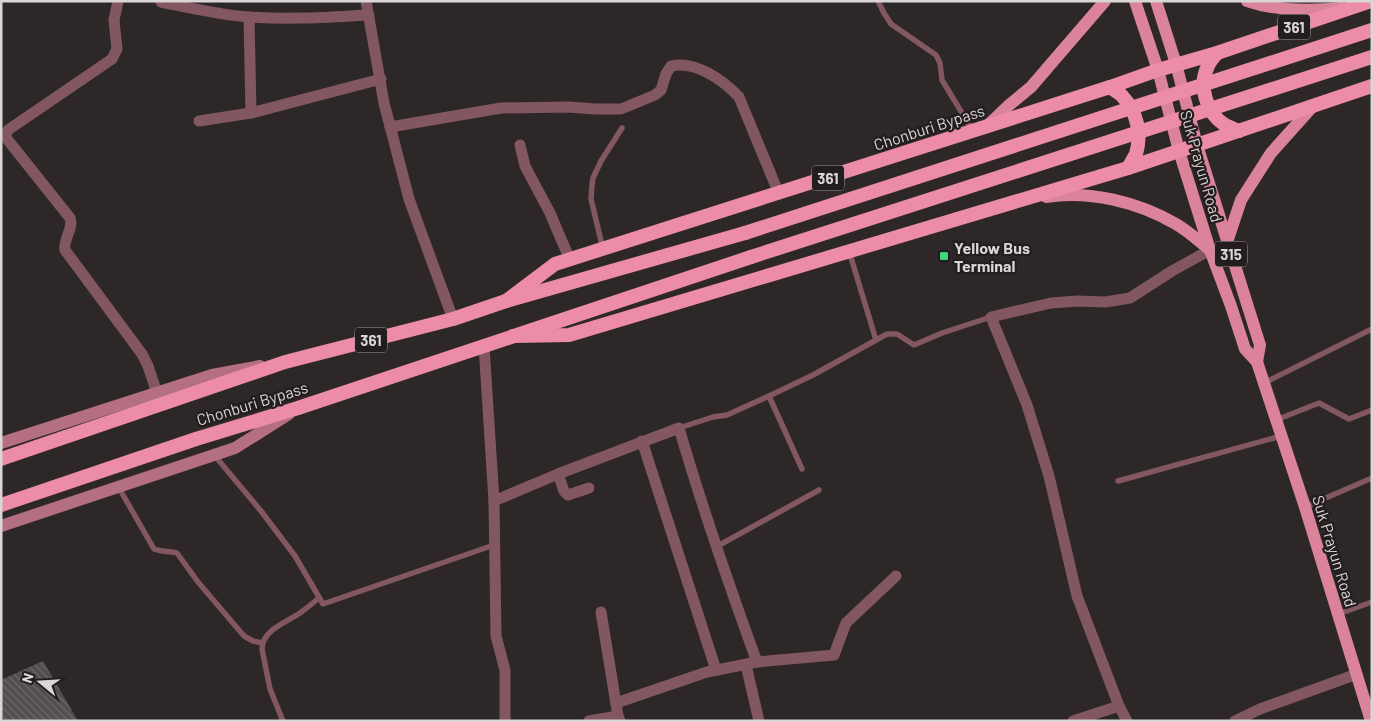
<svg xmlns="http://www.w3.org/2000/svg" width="1373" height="722" viewBox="0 0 1373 722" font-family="Barlow,sans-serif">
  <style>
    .building { fill: url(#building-back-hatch) }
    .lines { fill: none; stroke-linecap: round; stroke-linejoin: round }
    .service { stroke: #825762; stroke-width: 5.5 }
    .minor { stroke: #825762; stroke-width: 11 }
    .secondary { stroke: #b47082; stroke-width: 12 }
    .primary { stroke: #db839b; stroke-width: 12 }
    .trunk { stroke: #ec8ca6; stroke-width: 14 }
    .trunk-bridge { stroke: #ec8ca6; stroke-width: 14 }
    .poi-dot { fill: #3fd77d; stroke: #231d1f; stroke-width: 2 }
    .labels { text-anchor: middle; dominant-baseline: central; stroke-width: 4.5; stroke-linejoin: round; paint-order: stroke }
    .shield { fill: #231d1f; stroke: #a39e9f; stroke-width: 1 }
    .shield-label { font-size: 15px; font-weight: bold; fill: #dad5d6 }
    .street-label { font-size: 16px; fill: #dad5d6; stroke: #231d1f }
    .poi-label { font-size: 16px; font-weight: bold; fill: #dad5d6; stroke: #231d1f; text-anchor: start }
  </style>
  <defs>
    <pattern id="building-back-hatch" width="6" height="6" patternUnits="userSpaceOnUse" patternTransform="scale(1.25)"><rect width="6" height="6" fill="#544d4e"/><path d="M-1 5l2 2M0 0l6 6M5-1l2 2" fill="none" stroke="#6c6667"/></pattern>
  </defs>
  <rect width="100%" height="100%" fill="#2d2728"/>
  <polygon class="building" points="43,661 78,721 1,721 1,680"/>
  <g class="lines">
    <g class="service">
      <polyline points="878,1 884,13 891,24 936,55 940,63 942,80 973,131"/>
      <polyline points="603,249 591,199 592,185 593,178 601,161 622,128"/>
      <polyline points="849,251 876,340"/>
      <polyline points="1264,383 1372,329"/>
      <polyline points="769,396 802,469"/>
      <polyline points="1276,420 1319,403 1349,419 1372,410"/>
      <polyline points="679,428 713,417 727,415 769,396 813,375 887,334 897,334 914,345 942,333 991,317"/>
      <polyline points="215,456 261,511 295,556 323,604 494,545"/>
      <polyline points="1118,481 1281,436"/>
      <path d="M119,488L154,549C164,553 168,550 177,553L198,582L244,636L253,641L262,643"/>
      <polyline points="1305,507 1372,478"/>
      <polyline points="716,547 819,490"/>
      <polyline points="1338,614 1372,602"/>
      <path d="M283,721L270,689L262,649C262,630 287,622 300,613C307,608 313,603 319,598"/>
    </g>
    <g class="minor">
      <path d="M118,1L114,20L117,49L112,59L8,130L6,135L7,139L70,218C74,228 63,239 65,250L142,354L148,366L157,393"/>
      <polyline points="366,1 384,103 409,199 453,319"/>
      <path d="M161,2C190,8 219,15 249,17C289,20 329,17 369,15"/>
      <polyline points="251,113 381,79"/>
      <polyline points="199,121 251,113 249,17"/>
      <path d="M390,127L501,108L568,107L595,109H621L655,95L661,90L666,74L671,66C695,60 723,80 739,97L779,194"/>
      <polyline points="520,145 525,166 550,213 570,260"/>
      <polyline points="484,346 494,501 496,636 505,670 505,721"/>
      <polyline points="642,441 716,670"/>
      <polyline points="558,474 564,491 568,495 589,488"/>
      <path d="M494,501L558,474L679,428C702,507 729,585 757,662"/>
      <polyline points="601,612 618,716 620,721"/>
      <polyline points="746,665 759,721"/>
      <polyline points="616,703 707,672 757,662 834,655 846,623 896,576"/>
      <polyline points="589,721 618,716"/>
      <polyline points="1073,721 1119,706"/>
      <polyline points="1127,721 1119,706 1077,596 1049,476 1027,405 991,317 1051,303 1078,301 1105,302 1130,298 1172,271 1210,250"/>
      <polyline points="1235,721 1260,709 1357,674"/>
    </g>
    <g class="secondary">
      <polyline points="1,443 212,375 260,366"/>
      <polyline points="1,526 235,448 289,414"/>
    </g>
    <g class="primary">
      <polyline points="1135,1 1158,70 1179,151 1210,250 1231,306 1245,349 1257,362 1305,507 1371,721"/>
      <polyline points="1156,1 1176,64 1197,145 1260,345 1257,362"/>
      <path d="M1247,1C1276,11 1310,11 1341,8"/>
      <polyline points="986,127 1008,106 1031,87 1105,1"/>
      <path d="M1046,197C1090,190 1138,202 1176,224C1188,231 1199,241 1210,250"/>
      <polyline points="1227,242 1241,200 1271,153 1314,105"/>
    </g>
    <g class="trunk">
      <path d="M1217,53C1214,57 1210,61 1208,66C1198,85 1206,113 1225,125C1229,127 1234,129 1239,131"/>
      <path d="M1110,87C1115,91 1120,93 1123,97C1137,112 1142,134 1136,154C1134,158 1131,163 1128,168"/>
      <polyline points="506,301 555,264 1110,87 1158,70 1217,53 1371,1"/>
      <polyline points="513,336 569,335 1128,168 1372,86"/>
      <polyline points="1,459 285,362 453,319 506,301 745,233"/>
      <polyline points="1,505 196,439 298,408 751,257"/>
    </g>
    <g class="trunk-bridge">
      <polyline points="745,233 1372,30"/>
      <polyline points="751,257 1372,57"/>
    </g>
  </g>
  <rect class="poi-dot" x="939" y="251" width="10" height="10" rx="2.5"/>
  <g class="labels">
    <g class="shield">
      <rect x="1278" y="14.5" width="32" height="25" rx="4"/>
      <rect x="812" y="165.5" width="32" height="25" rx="4"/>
      <rect x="1215" y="241.5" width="32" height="25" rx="4"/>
      <rect x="355" y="327.5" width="32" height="25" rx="4"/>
    </g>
    <g class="shield-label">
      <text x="1294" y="27">361</text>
      <text x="828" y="178">361</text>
      <text x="1231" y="254">315</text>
      <text x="371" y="340">361</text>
    </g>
    <g class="street-label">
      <text transform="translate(929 127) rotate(-18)">Chonburi Bypass</text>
      <text transform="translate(1202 166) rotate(74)">Suk Prayun Road</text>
      <text transform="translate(252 403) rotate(-17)">Chonburi Bypass</text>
      <text transform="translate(1335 551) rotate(73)">Suk Prayun Road</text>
    </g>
    <g class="poi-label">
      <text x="954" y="247">Yellow Bus<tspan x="954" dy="18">Terminal</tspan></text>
    </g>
  </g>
  <rect width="1373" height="722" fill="none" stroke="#dad5d6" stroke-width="5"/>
  <g transform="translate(40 682) rotate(288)" stroke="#231d1f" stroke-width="4" paint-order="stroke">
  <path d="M0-4L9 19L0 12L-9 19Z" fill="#dad5d6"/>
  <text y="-8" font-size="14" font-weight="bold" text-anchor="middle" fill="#dad5d6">N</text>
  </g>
</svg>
